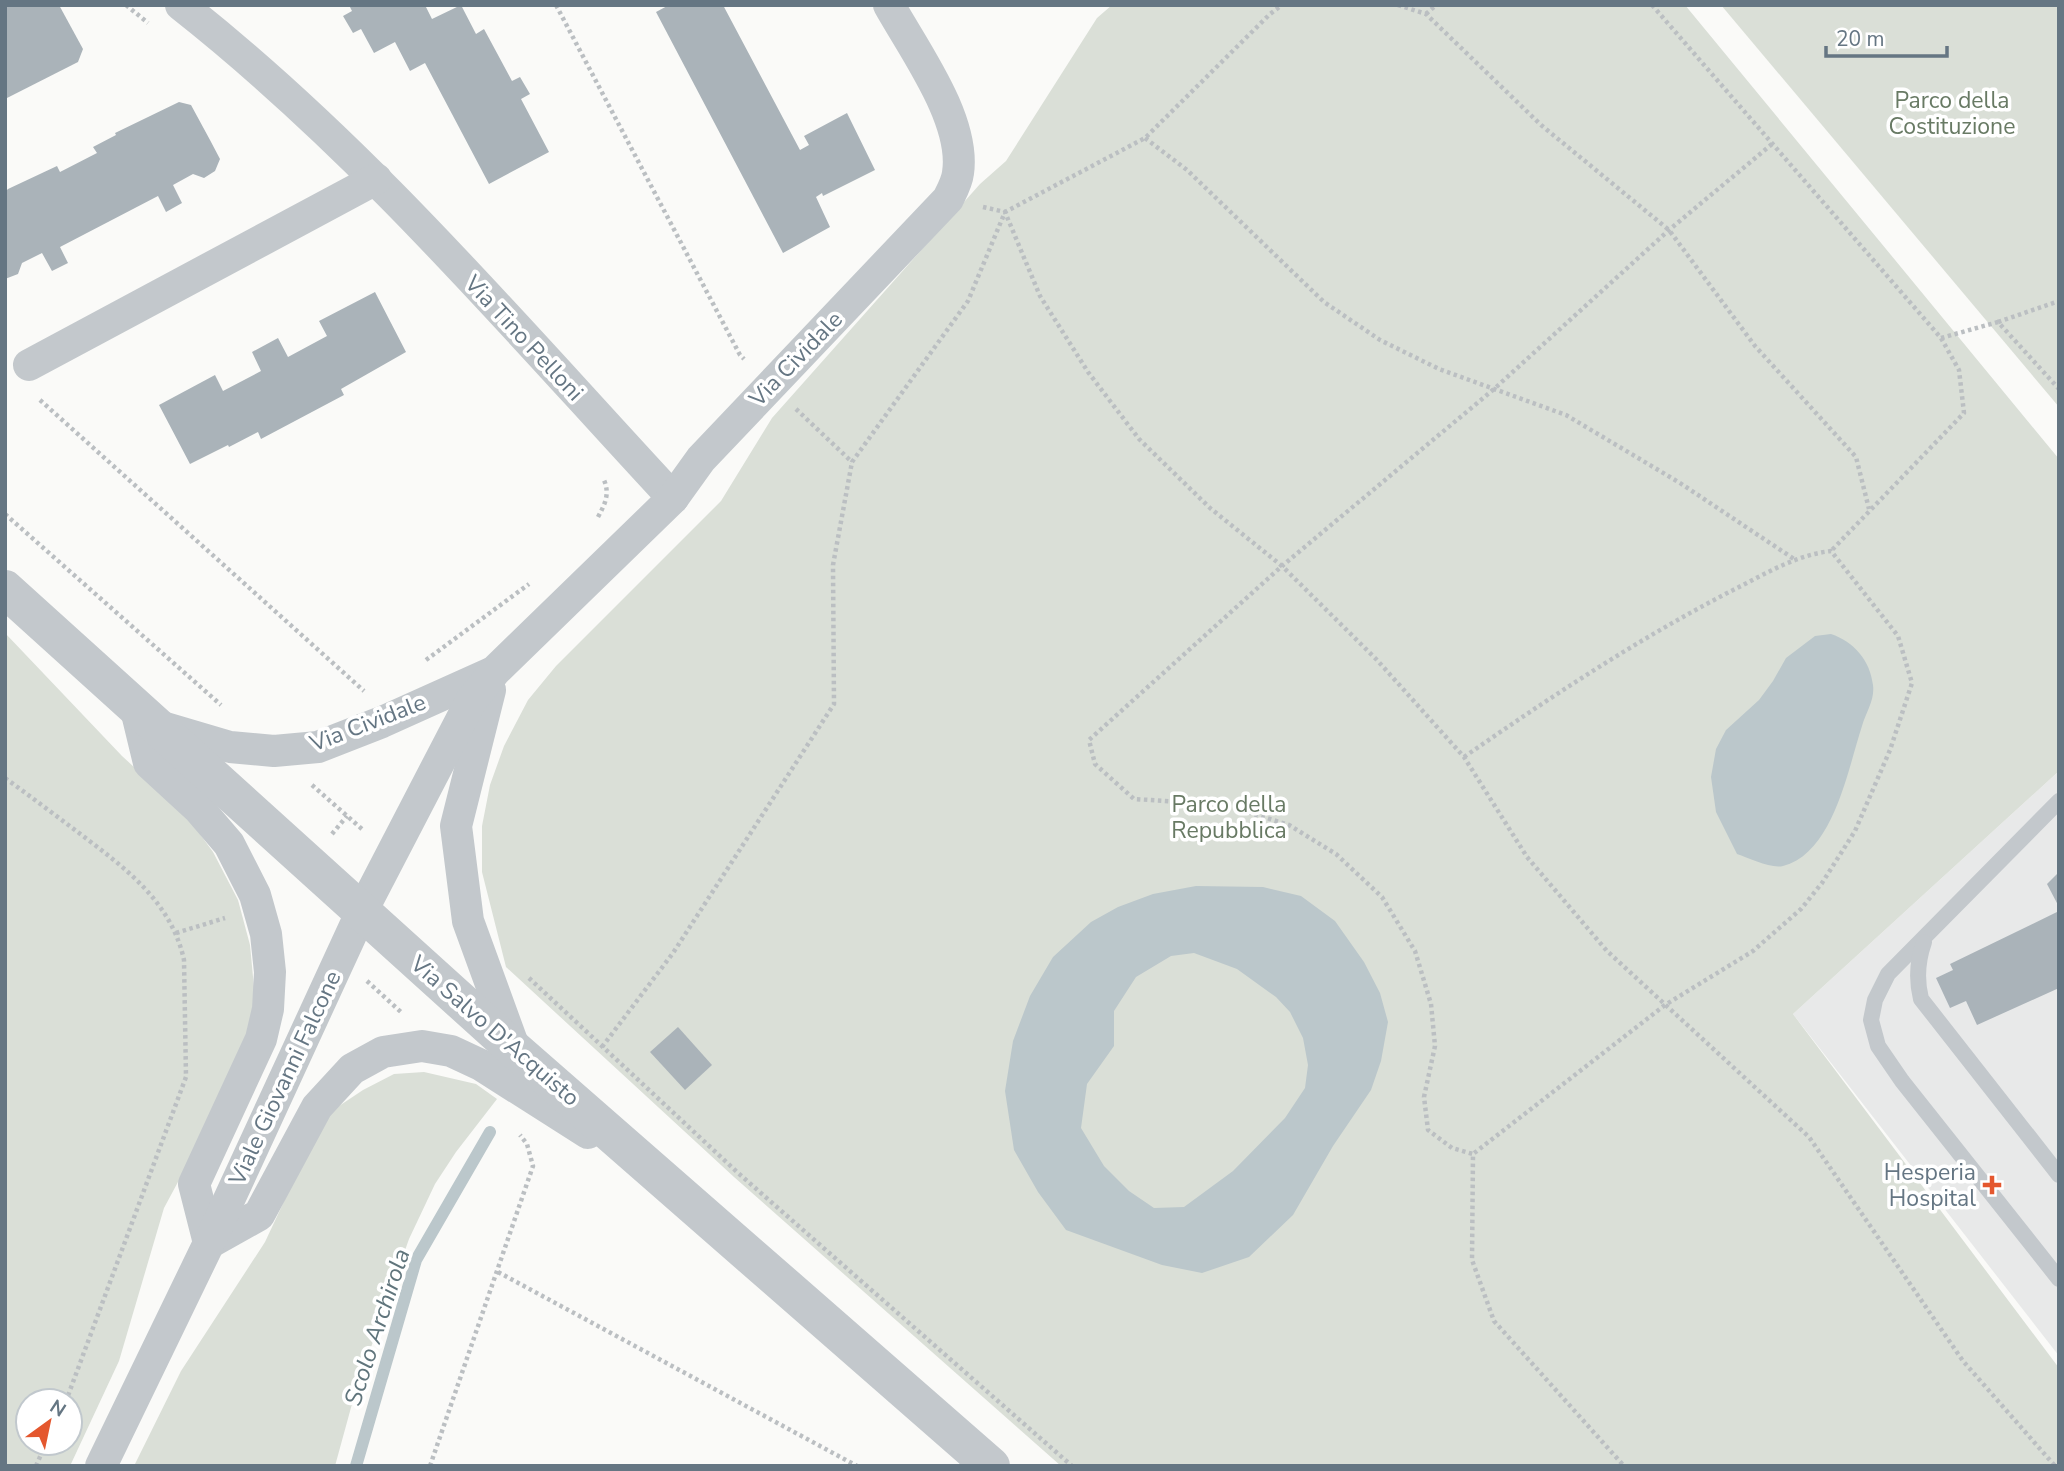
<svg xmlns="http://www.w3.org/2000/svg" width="2064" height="1471" viewBox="0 0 2064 1471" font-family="'Nunito Sans',sans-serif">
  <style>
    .built { fill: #e8e9e9 }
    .green { fill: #dadfd7; fill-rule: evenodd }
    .water { fill: #bbc7cb; fill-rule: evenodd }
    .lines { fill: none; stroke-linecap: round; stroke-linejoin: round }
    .stream { stroke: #bbc7cb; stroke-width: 12 }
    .building { fill: #aab3b9 }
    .path { stroke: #bbbfc2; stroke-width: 4.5; stroke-dasharray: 3.5 3.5; stroke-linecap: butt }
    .service { stroke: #c3c8cc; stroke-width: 16 }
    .minor { stroke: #c3c8cc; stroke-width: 32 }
    .tertiary { stroke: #c3c8cc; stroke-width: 38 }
    .poi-dot { fill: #e4572e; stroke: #fff; stroke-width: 2.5 }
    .labels { text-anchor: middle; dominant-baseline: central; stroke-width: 7; stroke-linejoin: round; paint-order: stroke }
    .park-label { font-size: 23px; fill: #687a64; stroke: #fff }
    .street-label { font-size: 23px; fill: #657683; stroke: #fff }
    .poi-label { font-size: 23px; fill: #657683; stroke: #fff; text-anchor: end }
    .water-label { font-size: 24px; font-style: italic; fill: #60757c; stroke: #fff }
  </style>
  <rect width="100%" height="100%" fill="#fafaf8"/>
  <polygon class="built" points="2059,771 2059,1356 1793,1014"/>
  <g class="green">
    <polygon points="1112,5 1685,5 2059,459 2059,771 1793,1014 2059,1368 2059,1466 1061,1466 734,1177 506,967 482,872 482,826 490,785 504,746 528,700 556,666 721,501 772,418 980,184 1006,161 1097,18"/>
    <polygon points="1721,5 2059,5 2059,407"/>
    <path d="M5,633L122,756L186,815L213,852L238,900L250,945L255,998L245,1040L193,1154L164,1208L119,1361L70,1466H5ZM28,1401H70V1443H28Z"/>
    <polygon points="424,1072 476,1084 497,1099 456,1152 435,1184 409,1239 355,1393 335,1466 134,1466 181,1371 265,1242 310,1146 333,1110 363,1090 394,1074"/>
  </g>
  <g class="water">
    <path d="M1831,634C1854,642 1870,660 1873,685C1875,700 1866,712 1862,726C1848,768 1834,853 1783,866C1771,869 1749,858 1737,854L1716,812L1711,777L1716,749L1726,730L1759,700L1773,681L1786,658L1815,636Z"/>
    <path d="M1196,886L1263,887L1301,896L1335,921L1364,962L1380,993L1388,1022L1381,1061L1371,1090L1333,1146L1293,1215L1249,1257L1202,1273L1162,1265L1066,1230L1038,1192L1014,1150L1005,1091L1013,1041L1030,996L1053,957L1091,922L1118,907L1153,894ZM1194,953L1237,969L1276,997L1290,1012L1303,1038L1308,1065L1305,1088L1285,1118L1233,1171L1184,1207L1154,1208L1129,1191L1104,1166L1081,1128L1087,1084L1114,1046V1011L1136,977L1171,956Z"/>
  </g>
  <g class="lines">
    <polyline class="stream" points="356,1466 416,1260 490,1132"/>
  </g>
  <g class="building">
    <polygon points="5,5 59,5 83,49 78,62 7,98"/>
    <polygon points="349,5 425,5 432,19 461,5 476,34 484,29 512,81 520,77 530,94 521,99 549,152 489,184 425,63 410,71 395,42 374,53 361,29 353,33 343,16 352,11"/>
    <polygon points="669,5 723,5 800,150 809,145 804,136 847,113 875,170 823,196 822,193 816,197 830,227 783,253 656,12"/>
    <polygon points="179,102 191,105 210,140 220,159 215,171 204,178 193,174 173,185 182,203 166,212 158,196 60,247 68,263 52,271 42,253 22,263 18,274 5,279 5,192 8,189 57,166 60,172 97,153 93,147 116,135 115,133"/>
    <polygon points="375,292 406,352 341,389 344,395 261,439 258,432 229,447 228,445 190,464 159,405 215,375 223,391 261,371 252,352 278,338 288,357 327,336 319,321"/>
    <polygon points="2059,872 2059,907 2047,884"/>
    <polygon points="2059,911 2059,988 1977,1025 1966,1001 1950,1008 1936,978 1953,970 1950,964"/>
    <polygon points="678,1027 712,1065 685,1090 650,1052"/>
  </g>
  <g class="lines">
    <g class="path">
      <polyline points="126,5 148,23"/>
      <polyline points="556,5 740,355 744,359"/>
      <polyline points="1398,5 1426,14 1541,125 1669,230 1755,346 1856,457 1869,509"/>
      <polyline points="1652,5 1941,338 1959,370 1964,413 1831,551"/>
      <polyline points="1426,14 1436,5"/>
      <polyline points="1145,138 1187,170 1324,302 1380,340 1439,369 1566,415 1680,483 1794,559"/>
      <polyline points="1772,144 1669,230 1494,389 1282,566 1377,660 1464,757 1527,857 1607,951 1809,1137 1963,1361 2055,1466"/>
      <polyline points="983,207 1005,212 1040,296 1088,372 1139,439 1210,508 1282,566 1089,740 1095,764 1134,799 1197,803 1241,810 1289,825 1336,854 1382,897 1415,951 1431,1004 1435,1046 1424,1097 1428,1130 1452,1148 1473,1154 1472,1260 1494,1321 1624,1466"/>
      <polyline points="1998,322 2059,301"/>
      <polyline points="1941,338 1998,322 2059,389"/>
      <polyline points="40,400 364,691"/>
      <polyline points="796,409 852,462"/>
      <polyline points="5,514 221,705"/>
      <path d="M598,517C605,504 610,494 604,480"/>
      <polyline points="426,660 529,584"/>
      <path d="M1464,757C1552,696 1641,637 1737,588C1767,573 1796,555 1831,551L1898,636L1912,683L1890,750L1855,831L1822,883L1801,909L1753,951L1665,1005L1473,1154"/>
      <path d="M5,778C30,796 55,815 79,833C125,868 171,901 184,960L186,1077L66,1401"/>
      <polyline points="312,785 363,830"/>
      <polyline points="332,834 347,816"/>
      <polyline points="176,933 225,918"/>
      <polyline points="529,978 737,1172 1072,1466"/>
      <polyline points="367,981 402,1013"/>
      <polyline points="602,1047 673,953 834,704 833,565 852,462 968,301 1005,212 1145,138 1270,14 1282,5"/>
      <polyline points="498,1272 857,1466"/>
      <polyline points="36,1466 46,1443"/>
      <polyline points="430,1466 533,1166 527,1144 520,1135"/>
    </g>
    <g class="service">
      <polyline points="2059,801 1888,974 1875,1000 1871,1020 1878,1046 1902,1081 2059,1279"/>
      <path d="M1924,942C1917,962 1916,979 1921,999L2059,1175"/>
    </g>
    <g class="minor">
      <path d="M181,5C364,149 515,328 673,498"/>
      <polyline points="29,365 376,179"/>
      <polyline points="490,690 456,826 468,921 515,1050"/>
      <polyline points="135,705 149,763 199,809 229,844 255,895 266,934 270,972 268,1009 261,1039 194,1184 209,1243"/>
      <polyline points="159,726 230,747 274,751 318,747 382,722 491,673"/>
      <polyline points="209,1243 259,1215 317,1107 352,1069 383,1052 422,1046 451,1051 481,1065 588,1133"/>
      <path d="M101,1466L209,1243L361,913L471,701L495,671L673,498L701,459L948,199C952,191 957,182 958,173C966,120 914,50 889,5"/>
    </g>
    <polyline class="tertiary" points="5,589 515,1050 991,1466"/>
  </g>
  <path class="poi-dot" d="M1988.5 1174.5h7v7h7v7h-7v7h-7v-7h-7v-7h7z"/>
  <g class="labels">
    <g class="park-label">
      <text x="1952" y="100">Parco della<tspan x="1952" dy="26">Costituzione</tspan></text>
      <text x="1229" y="804">Parco della<tspan x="1229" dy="26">Repubblica</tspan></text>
    </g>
    <g class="street-label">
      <text transform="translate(524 338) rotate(47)">Via Tino Pelloni</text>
      <text transform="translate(796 359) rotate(-46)">Via Cividale</text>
      <text transform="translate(368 723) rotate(-21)">Via Cividale</text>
      <text transform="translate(495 1031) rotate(41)">Via Salvo D'Acquisto</text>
      <text transform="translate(285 1078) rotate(-65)">Viale Giovanni Falcone</text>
    </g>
    <g class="poi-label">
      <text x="1976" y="1172">Hesperia<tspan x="1976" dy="26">Hospital</tspan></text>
    </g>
    <g class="water-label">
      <text transform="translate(377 1327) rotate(-72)">Scolo Archirola</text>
    </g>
  </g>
  <rect width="2064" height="1471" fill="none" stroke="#657683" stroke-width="14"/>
  <g transform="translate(49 1422) rotate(33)"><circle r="33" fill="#ffffff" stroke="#c1c8cd" stroke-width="2"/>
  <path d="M0-5L12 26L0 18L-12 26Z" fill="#e4572e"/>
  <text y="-10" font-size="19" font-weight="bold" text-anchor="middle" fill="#657683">N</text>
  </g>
  <path d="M1826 46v10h121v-10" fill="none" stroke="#657683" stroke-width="3.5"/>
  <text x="1836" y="46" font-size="21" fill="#657683" stroke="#ffffff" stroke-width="5" paint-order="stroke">20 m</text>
</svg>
